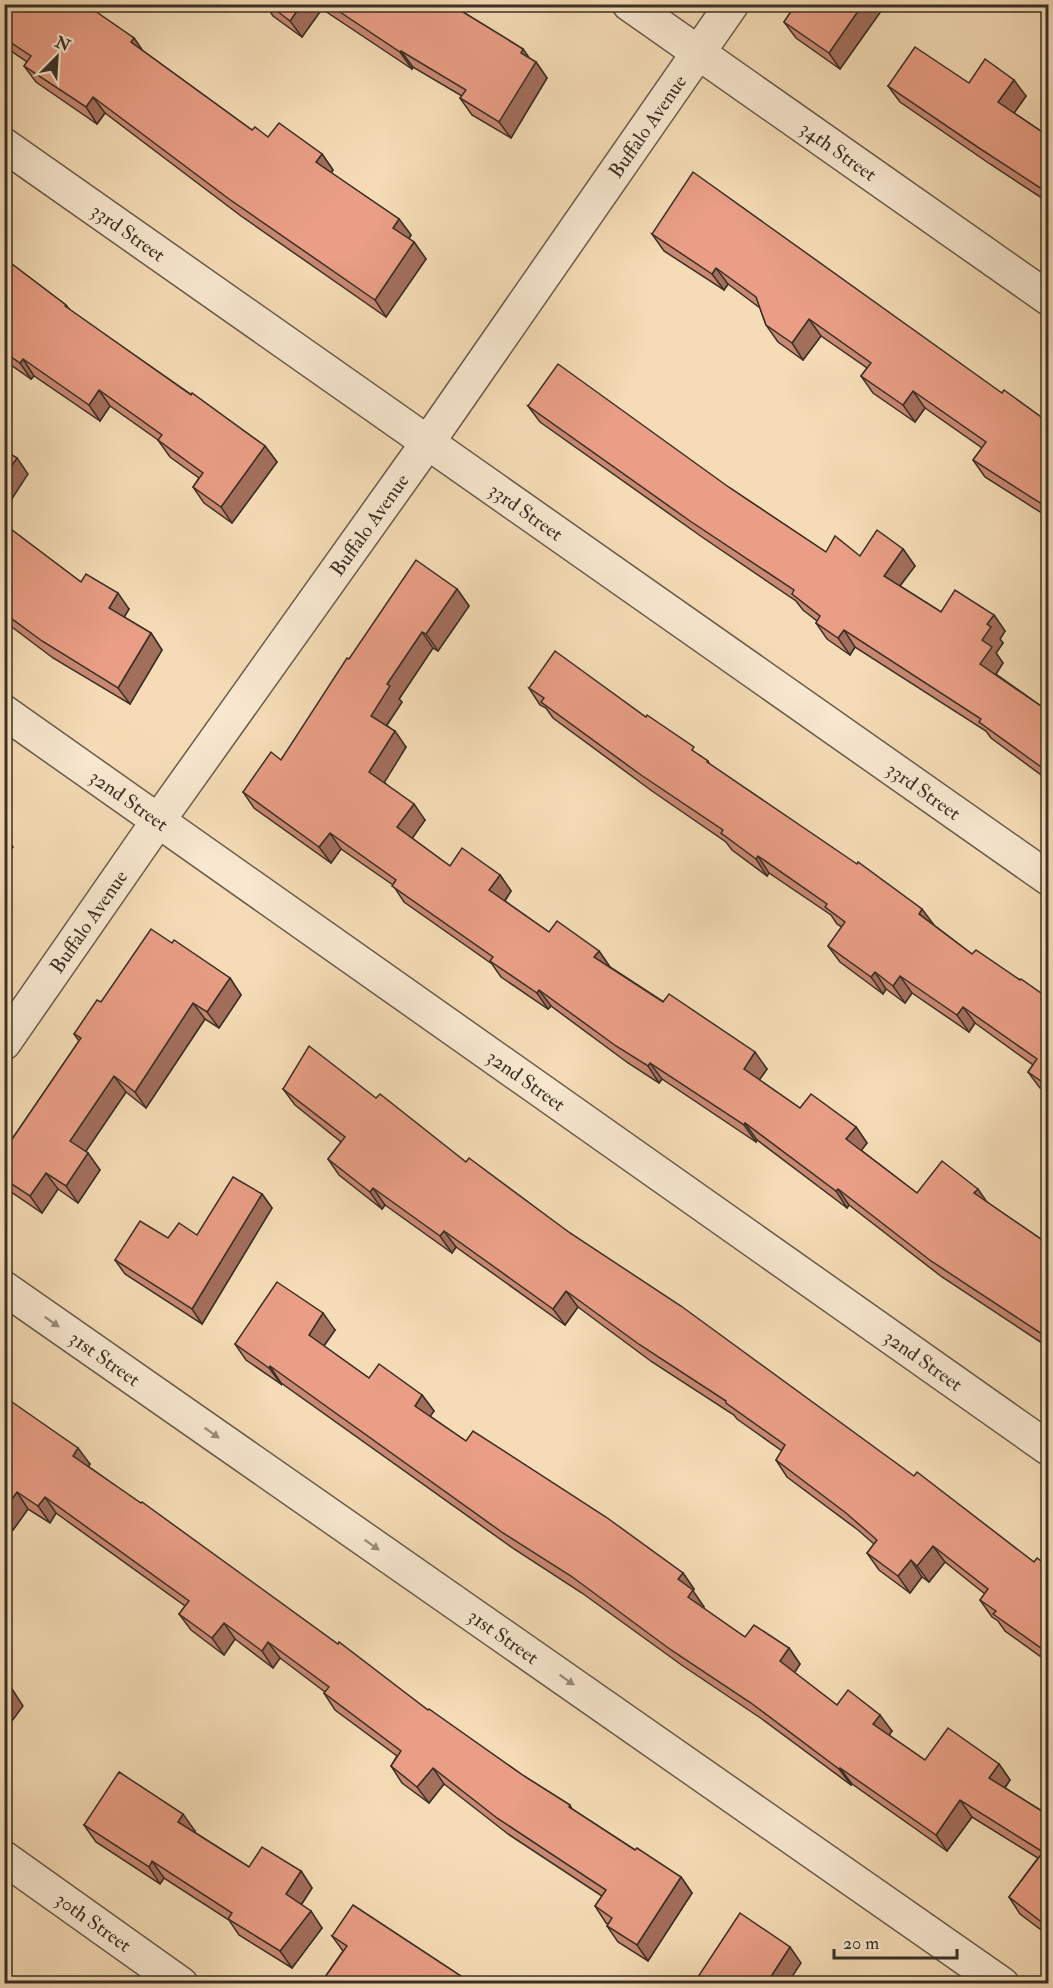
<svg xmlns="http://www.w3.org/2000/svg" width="1053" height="1988" viewBox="0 0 1053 1988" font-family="'IM FELL Double Pica',serif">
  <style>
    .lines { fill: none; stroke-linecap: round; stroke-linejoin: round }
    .street-casing { stroke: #695b4a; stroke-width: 36 }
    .street { stroke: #f8e8d0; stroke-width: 33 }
    .wall { fill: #c88872; stroke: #3a3026; stroke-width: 1.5 }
    .shaded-wall { fill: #a36f5d; stroke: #3a3026; stroke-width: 1.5 }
    .building { fill: #e99e85; stroke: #3a3026; stroke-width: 1.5 }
    .oneway { fill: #998c7b }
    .labels { text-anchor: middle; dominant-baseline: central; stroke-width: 4.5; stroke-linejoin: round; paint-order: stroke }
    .street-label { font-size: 20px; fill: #3a3026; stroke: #f8e8d0 }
  </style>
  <rect width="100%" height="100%" fill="#f5dcb6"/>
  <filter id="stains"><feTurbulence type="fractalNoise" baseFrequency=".00333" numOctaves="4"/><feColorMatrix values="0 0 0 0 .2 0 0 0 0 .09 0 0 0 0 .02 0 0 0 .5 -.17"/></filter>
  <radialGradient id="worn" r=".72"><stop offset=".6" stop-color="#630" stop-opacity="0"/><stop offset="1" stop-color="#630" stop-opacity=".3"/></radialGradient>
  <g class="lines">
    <defs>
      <g id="street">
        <path id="s1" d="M629,4L1048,298"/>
        <path id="s2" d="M4,145L1048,878"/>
        <path id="s3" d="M4,712L1048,1448"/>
        <path id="s4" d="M4,1043L158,821L428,442L732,4"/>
        <path id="s5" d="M4,1288L1002,1984"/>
        <path id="s6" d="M4,1858L181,1984"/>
      </g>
    </defs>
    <use href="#street" class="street-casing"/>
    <use href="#street" class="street"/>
  </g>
  <g class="wall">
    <polygon points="4,4 134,38 142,50 252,130 268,137 322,154 333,170 331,173 399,219 411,235 409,239 414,242 426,259 386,317 241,216 105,113 97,124 36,82 24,66 27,62 4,46"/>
    <polygon points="265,4 450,4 523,49 529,58 536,62 547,78 511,138 472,115 460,98 462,96 413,67 412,69 322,9 302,37 273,16"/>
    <polygon points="796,4 886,4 840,69 796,38 784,22"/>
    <polygon points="969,83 1026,96 1014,113 1048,136 1048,202 990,164 900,102 888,86"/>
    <polygon points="652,234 1002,393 1048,422 1048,517 985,477 973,460 982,448 925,408 915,422 873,393 861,376 867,368 821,336 803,360 778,342 766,325 760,308 728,284 724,290 664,251"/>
    <polygon points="4,258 66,305 70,310 265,446 277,462 232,523 204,503 193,487 199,478 170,457 158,440 110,406 100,421 34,376 31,379 4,360"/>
    <polygon points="528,406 730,488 826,552 860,556 903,549 915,566 900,586 941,612 994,615 1005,631 1000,639 1003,643 996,653 1003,663 996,674 1048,711 1048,780 991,738 986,731 855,647 850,655 827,639 816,623 817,621 803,610 796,601 702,537 540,422"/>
    <polygon points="4,524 81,582 129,609 124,617 151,633 162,650 130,704 53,658 4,621"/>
    <polygon points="457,589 469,606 438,651 433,648 399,699 402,702 387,725 406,747 384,782 425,820 412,838 450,866 500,875 511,891 505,901 549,932 599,951 610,967 767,1069 759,1080 800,1108 856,1127 867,1143 861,1150 917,1193 987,1202 1048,1244 1048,1347 942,1277 849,1205 847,1208 757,1140 756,1142 662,1079 659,1083 628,1063 551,1006 548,1009 501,977 492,964 404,902 393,885 341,849 331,863 254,808 243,792 281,760 349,659"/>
    <polygon points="529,688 699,755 708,761 710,765 934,925 972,954 1020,980 1048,998 1048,1094 1040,1088 1028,1072 1033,1065 975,1023 969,1032 912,993 905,1003 886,989 883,994 840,962 828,946 842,927 837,924 831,915 769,873 767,876 732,850 726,842 652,791 553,718 546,708 540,705"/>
    <polygon points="172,943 230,978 241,995 219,1028 205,1019 146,1108 126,1092 86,1151 100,1170 78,1203 58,1189 42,1213 4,1187 4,1151 79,1041 74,1034 101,1002"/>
    <polygon points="283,1089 376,1098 466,1162 570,1233 1034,1562 1048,1566 1048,1662 1005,1631 998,1621 992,1617 980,1600 985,1594 945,1562 929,1582 922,1577 910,1593 879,1570 867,1553 874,1544 858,1530 787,1477 776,1460 782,1451 737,1419 734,1415 652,1362 578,1307 565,1325 456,1247 452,1253 385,1205 382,1209 339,1175 328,1159 341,1142 295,1105"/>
    <polygon points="262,1194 272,1208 202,1324 125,1274 115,1260 168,1238 197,1235"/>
    <polygon points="335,1330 324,1346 369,1378 422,1395 434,1411 430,1416 466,1441 683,1573 694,1589 693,1591 704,1607 703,1608 745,1637 789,1648 800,1664 794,1673 837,1705 892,1731 889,1735 925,1760 999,1764 1010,1780 1005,1788 1048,1815 1048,1935 1020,1914 1009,1897 1038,1858 972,1817 947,1851 852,1784 851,1785 762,1719 683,1666 582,1593 514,1549 281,1383 281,1384 246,1360 235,1344"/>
    <polygon points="4,1412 90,1464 88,1466 428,1710 524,1776 570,1805 572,1809 635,1850 681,1877 692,1893 648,1961 618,1942 607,1926 608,1924 606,1923 595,1906 602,1896 508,1834 444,1784 429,1803 402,1783 391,1766 397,1756 335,1710 324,1693 325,1692 280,1658 273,1668 235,1639 224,1655 191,1630 179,1614 185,1606 56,1513 50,1523 28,1509 13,1530 4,1524"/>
    <polygon points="84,1825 195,1831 194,1832 249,1867 301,1871 312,1888 301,1905 322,1928 292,1968 239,1935 229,1920 164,1878 160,1884 96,1842"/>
    <polygon points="332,1936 464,1978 467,1983 326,1983 323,1980 343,1951"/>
  </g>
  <g class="shaded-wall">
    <polygon points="302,4 319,4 322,9 302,37 290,21"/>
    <polygon points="863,4 886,4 840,69 829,53"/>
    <polygon points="134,38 145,54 131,42"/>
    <polygon points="523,49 534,65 536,62 547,78 511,138 499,122 521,53"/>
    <polygon points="401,51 413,67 412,69 400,52"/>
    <polygon points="1014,80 1026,96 1010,119 998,102"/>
    <polygon points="93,97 105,113 97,124 86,107"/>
    <polygon points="322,154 333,170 327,179 316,162"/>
    <polygon points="399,219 411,235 404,245 393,228"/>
    <polygon points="414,242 426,259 386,317 375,300"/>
    <polygon points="716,268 728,284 724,290 712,274"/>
    <polygon points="809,319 821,336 803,360 792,343"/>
    <polygon points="23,359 34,376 31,379 20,363"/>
    <polygon points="99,390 110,406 100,421 89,405"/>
    <polygon points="913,391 925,408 915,422 903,405"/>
    <polygon points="265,446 277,462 232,523 221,507"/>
    <polygon points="17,458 28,474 4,511 4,477"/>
    <polygon points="903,549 915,566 895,592 884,576"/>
    <polygon points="457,589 469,606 438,651 426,634"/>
    <polygon points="118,593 129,609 120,624 109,608"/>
    <polygon points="994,615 1005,631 1000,639 1003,643 996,653 1003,663 992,680 980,664 982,640 987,624"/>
    <polygon points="844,630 855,647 850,655 838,638"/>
    <polygon points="422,632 433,648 399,699 402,702 382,732 371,716 387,684"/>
    <polygon points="151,633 162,650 130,704 118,688"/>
    <polygon points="395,731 406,747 381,788 369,772"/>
    <polygon points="414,804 425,820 409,843 397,827"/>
    <polygon points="330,833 341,849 331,863 319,847"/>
    <polygon points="4,835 13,847 4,859"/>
    <polygon points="758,856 769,873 767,876 756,859"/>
    <polygon points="500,875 511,891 501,906 489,890"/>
    <polygon points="922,909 934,925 919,914"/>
    <polygon points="599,951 610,967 606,973 594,957"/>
    <polygon points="875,972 886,989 883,994 871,977"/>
    <polygon points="900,976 912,993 905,1003 893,986"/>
    <polygon points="230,978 241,995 219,1028 207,1012"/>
    <polygon points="539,990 551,1006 548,1009 537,993"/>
    <polygon points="193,1003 205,1019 146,1108 135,1092"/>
    <polygon points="963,1007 975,1023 969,1032 957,1015"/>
    <polygon points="755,1052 767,1069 755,1086 744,1069"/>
    <polygon points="650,1063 662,1079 659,1083 648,1066"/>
    <polygon points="114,1076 126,1092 82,1157 70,1141"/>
    <polygon points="745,1123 757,1140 756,1142 744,1125"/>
    <polygon points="856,1127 867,1143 858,1155 846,1139"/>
    <polygon points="88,1153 100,1170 78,1203 66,1186"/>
    <polygon points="46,1173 58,1189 42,1213 30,1196"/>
    <polygon points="373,1188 385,1205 382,1209 370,1192"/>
    <polygon points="838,1189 849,1205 847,1208 836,1191"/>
    <polygon points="978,1189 989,1205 974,1193"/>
    <polygon points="262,1194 272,1208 202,1324 192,1309"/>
    <polygon points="444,1231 456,1247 452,1253 440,1236"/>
    <polygon points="566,1291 578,1307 565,1325 553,1309"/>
    <polygon points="323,1313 335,1330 320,1351 309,1335"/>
    <polygon points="270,1366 281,1383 281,1384 269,1368"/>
    <polygon points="422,1395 434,1411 426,1422 415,1406"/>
    <polygon points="78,1448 90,1464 85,1472 73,1456"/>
    <polygon points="17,1492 28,1509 13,1530 4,1518 4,1510"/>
    <polygon points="45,1497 56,1513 50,1523 38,1506"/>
    <polygon points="933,1546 945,1562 929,1582 917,1566"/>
    <polygon points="911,1560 922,1577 910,1593 898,1576"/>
    <polygon points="683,1573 694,1589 693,1591 704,1607 699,1613 688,1597 678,1579"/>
    <polygon points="224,1623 235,1639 224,1655 212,1638"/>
    <polygon points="268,1642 280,1658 273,1668 262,1651"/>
    <polygon points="789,1648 800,1664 791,1678 780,1661"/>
    <polygon points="12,1689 23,1706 4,1732 4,1699"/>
    <polygon points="880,1715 892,1731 885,1741 873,1724"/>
    <polygon points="999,1764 1010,1780 1000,1794 989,1778"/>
    <polygon points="433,1768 444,1784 429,1803 417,1787"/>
    <polygon points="840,1768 852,1784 851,1785 839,1769"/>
    <polygon points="960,1800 972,1817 947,1851 936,1835"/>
    <polygon points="183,1814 195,1831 190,1838 178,1822"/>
    <polygon points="152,1861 164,1878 160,1884 149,1867"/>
    <polygon points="301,1871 312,1888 297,1911 286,1894"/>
    <polygon points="681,1877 692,1893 648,1961 637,1945"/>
    <polygon points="311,1911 322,1928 292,1968 280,1951"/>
    <polygon points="790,1947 801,1963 788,1983 774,1983 770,1978"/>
    <polygon points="464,1978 467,1983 460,1983"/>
  </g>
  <g class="building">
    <polygon points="4,4 85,4 134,38 131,42 252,130 255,127 268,137 279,123 322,154 316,162 399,219 393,228 414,242 375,300 229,199 93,97 86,107 24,66 31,56 4,38"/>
    <polygon points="268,4 302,4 290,21"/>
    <polygon points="328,4 450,4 523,49 521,53 536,62 499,122 460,98 466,90 401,51 400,52"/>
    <polygon points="796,4 863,4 829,53 784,22"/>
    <polygon points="915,47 969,83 985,59 1014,80 998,102 1048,136 1048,193 979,148 888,86"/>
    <polygon points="693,172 1002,393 1004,390 1048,422 1048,508 973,460 986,442 913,391 903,405 861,376 871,363 809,319 792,343 766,325 756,297 716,268 712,274 652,234"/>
    <polygon points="4,258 66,305 65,306 191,395 192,393 265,446 221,507 193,487 203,473 158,440 162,435 99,390 89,405 23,359 20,363 4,352"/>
    <polygon points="558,364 730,488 826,552 835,536 860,556 877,530 903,549 884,576 941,612 955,590 994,615 987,624 991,627 982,640 992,647 980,664 1048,711 1048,772 979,722 981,719 844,630 838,638 816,623 820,616 792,594 794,590 690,521 528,406"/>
    <polygon points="4,450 17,458 4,477"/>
    <polygon points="4,524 81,582 86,574 118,593 109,608 151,633 118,688 42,641 4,613"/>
    <polygon points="416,560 457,589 426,634 422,632 387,684 390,686 371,716 395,731 369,772 414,804 397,827 450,866 462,848 500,875 489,890 549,932 557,921 599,951 594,957 663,1002 669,994 755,1052 744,1069 800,1108 811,1094 856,1127 846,1139 917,1193 942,1161 978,1189 974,1193 1048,1244 1048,1338 931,1261 838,1189 836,1191 745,1123 744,1125 650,1063 648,1066 616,1046 539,990 537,993 490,961 493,957 392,886 396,880 330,833 319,847 243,792 271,752 281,760 347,658 349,659"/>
    <polygon points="555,651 646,717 647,715 694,747 692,750 708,761 707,762 857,864 858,862 922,909 919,914 972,954 976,950 1020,980 1021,979 1048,998 1048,1086 1028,1072 1037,1059 963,1007 957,1015 900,976 893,986 875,972 871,977 828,946 845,922 825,907 827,904 758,856 756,859 721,833 723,830 641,775 541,702 544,698 529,688"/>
    <polygon points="151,929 172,943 174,940 230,978 207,1012 193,1003 135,1092 114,1076 70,1141 88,1153 66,1186 46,1173 30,1196 4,1179 4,1151 81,1038 74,1034 97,1000 101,1002"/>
    <polygon points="309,1046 376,1098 380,1094 466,1162 469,1158 570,1233 681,1306 914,1476 917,1472 1034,1562 1037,1558 1048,1566 1048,1653 993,1614 996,1611 980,1600 988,1589 933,1546 917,1566 911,1560 898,1576 867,1553 877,1540 846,1513 776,1460 785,1445 726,1403 726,1401 640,1345 566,1291 553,1309 444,1231 440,1236 373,1188 370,1192 328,1159 345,1137 283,1089"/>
    <polygon points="233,1177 262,1194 192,1309 115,1260 140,1221 168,1238 179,1223 197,1235"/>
    <polygon points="277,1282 323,1313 309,1335 369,1378 379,1364 422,1395 415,1406 466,1441 473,1431 606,1517 683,1573 678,1579 693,1590 688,1597 745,1637 754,1625 789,1648 780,1661 837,1705 848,1690 880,1715 873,1724 925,1760 948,1728 999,1764 989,1778 1048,1815 1048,1927 1009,1897 1043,1852 960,1800 936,1835 840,1768 839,1769 751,1703 671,1650 571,1576 503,1533 270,1366 269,1368 235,1344"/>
    <polygon points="12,1402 78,1448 73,1456 141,1503 142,1502 338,1644 339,1642 428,1710 429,1709 524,1776 570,1805 569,1807 635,1850 637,1848 681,1877 637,1945 607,1926 612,1918 595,1906 606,1890 497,1818 433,1768 417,1787 391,1766 401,1751 324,1693 329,1687 268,1642 262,1651 224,1623 212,1638 179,1614 189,1601 45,1497 38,1506 17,1492 4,1510 4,1412"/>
    <polygon points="4,1684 12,1689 4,1699"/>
    <polygon points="119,1772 183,1814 178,1822 249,1867 262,1847 301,1871 286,1894 311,1911 280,1951 228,1919 232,1913 152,1861 149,1867 84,1825"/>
    <polygon points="353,1905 464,1978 460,1983 328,1983 323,1980 347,1946 332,1936"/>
    <polygon points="740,1913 790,1947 770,1978 778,1983 694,1983"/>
  </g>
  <defs><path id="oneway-solid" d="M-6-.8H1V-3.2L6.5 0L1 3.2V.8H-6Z" transform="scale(1.5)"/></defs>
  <g class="oneway">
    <use href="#oneway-solid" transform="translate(52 1322) rotate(35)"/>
    <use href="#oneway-solid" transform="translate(212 1433) rotate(35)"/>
    <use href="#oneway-solid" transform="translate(372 1545) rotate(35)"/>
    <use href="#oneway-solid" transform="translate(567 1680) rotate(35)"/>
  </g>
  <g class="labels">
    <g class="street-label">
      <text stroke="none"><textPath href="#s4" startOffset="1120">Buffalo Avenue</textPath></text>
      <text stroke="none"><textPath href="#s1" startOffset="256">34th Street</textPath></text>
      <text stroke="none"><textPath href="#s2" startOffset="152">33rd Street</textPath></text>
      <text stroke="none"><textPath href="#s2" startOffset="638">33rd Street</textPath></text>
      <text stroke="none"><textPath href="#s4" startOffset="634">Buffalo Avenue</textPath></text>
      <text stroke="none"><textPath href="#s2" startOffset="1124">33rd Street</textPath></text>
      <text stroke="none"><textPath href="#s3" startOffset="153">32nd Street</textPath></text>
      <text stroke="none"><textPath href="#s4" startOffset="148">Buffalo Avenue</textPath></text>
      <text stroke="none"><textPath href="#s3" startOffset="639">32nd Street</textPath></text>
      <text stroke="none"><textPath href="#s5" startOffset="123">31st Street</textPath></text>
      <text stroke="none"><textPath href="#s3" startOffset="1125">32nd Street</textPath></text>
      <text stroke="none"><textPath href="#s5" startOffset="609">31st Street</textPath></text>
      <text stroke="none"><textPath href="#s6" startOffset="110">30th Street</textPath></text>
    </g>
  </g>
  <rect width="1053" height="1988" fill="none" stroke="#f5dcb6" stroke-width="24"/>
  <rect x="6" y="6" width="1041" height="1976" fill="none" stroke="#3a3026" stroke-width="3"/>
  <rect x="12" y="12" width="1029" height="1964" fill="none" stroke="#3a3026" stroke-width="1.5"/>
  <g transform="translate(57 57) rotate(24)" stroke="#f8e8d0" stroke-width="4.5" paint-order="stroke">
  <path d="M0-4.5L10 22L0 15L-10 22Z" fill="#3a3026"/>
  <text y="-9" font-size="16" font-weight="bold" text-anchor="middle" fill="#3a3026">N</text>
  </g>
  <path d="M834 1949v9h123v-9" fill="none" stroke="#3a3026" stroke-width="3"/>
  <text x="843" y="1949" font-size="18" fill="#3a3026" stroke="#f8e8d0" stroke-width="4.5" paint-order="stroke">20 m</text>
  <rect width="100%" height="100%" filter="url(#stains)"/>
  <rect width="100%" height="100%" fill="url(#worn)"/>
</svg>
